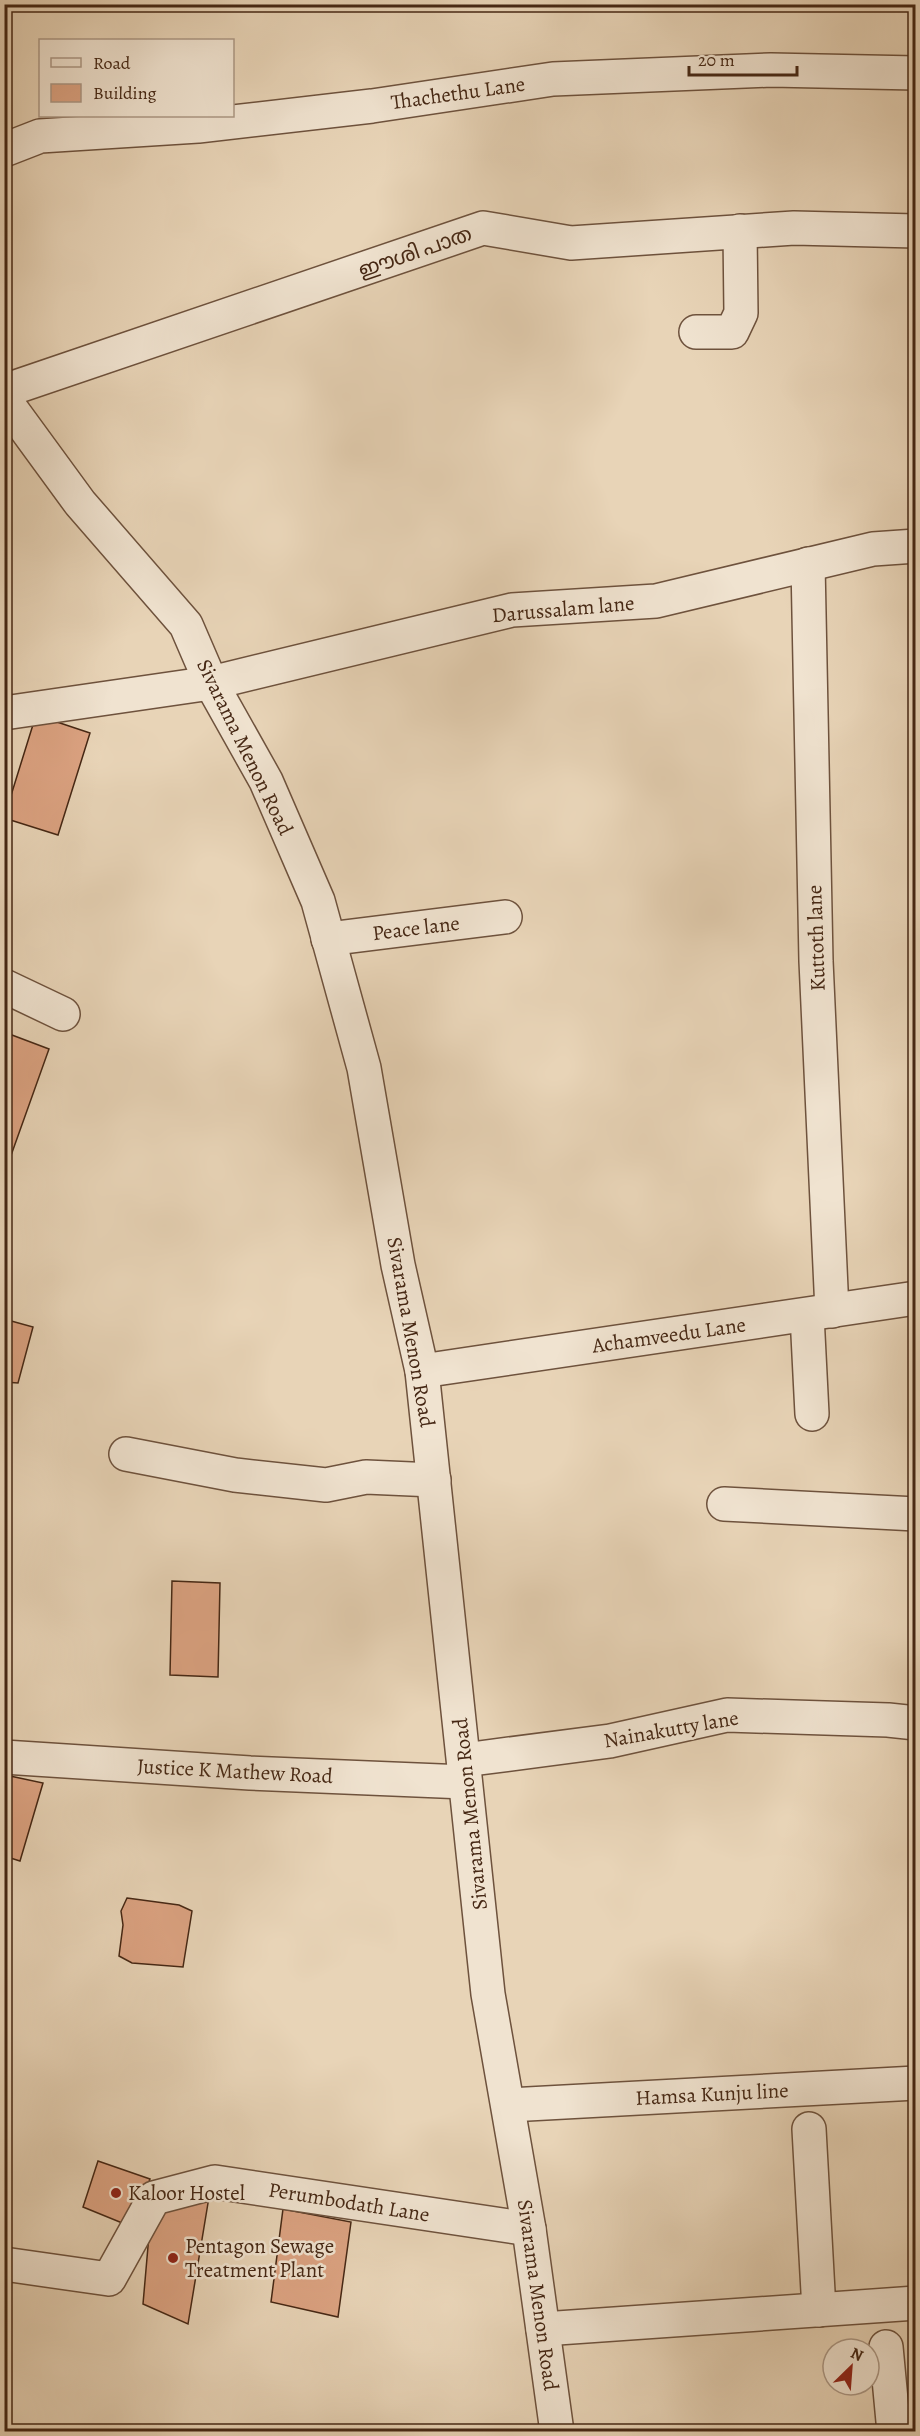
<svg xmlns="http://www.w3.org/2000/svg" width="920" height="2436" viewBox="0 0 920 2436" font-family="Alegreya,'Noto Sans Malayalam',serif">
  <style>
    .building { fill: #dca382; stroke: #452714; stroke-width: 1.5 }
    .lines { fill: none; stroke-linecap: round; stroke-linejoin: round }
    .minor-casing { stroke: #6e523d; stroke-width: 36 }
    .tertiary-casing { stroke: #6e523d; stroke-width: 36 }
    .minor { stroke: #f0e3d0; stroke-width: 33 }
    .tertiary { stroke: #f0e3d0; stroke-width: 33 }
    .poi-dot { fill: #8f2418; stroke: #f0e3d0; stroke-width: 2 }
    .labels { text-anchor: middle; dominant-baseline: central; stroke-width: 5; stroke-linejoin: round; paint-order: stroke }
    .street-label { font-size: 21px; fill: #452714; stroke: #f0e3d0 }
    .poi-label { font-size: 21px; fill: #452714; stroke: #f0e3d0; text-anchor: start }
  </style>
  <rect width="100%" height="100%" fill="#e8d4b7"/>
  <filter id="stains"><feTurbulence type="fractalNoise" baseFrequency=".00333" numOctaves="4"/><feColorMatrix values="0 0 0 0 .2 0 0 0 0 .09 0 0 0 0 .02 0 0 0 .5 -.17"/></filter>
  <radialGradient id="worn" r=".72"><stop offset=".6" stop-color="#630" stop-opacity="0"/><stop offset="1" stop-color="#630" stop-opacity=".3"/></radialGradient>
  <g class="building">
    <polygon points="36,715 90,733 58,835 4,818"/>
    <polygon points="4,1032 49,1049 4,1175"/>
    <polygon points="4,1319 33,1327 18,1383 4,1382"/>
    <polygon points="172,1581 220,1583 218,1677 170,1675"/>
    <polygon points="10,1776 43,1783 20,1861 4,1856 4,1798"/>
    <polygon points="127,1898 179,1905 192,1911 183,1967 132,1963 119,1956 123,1925 121,1911"/>
    <polygon points="98,2161 150,2179 132,2227 83,2207"/>
    <polygon points="210,2191 188,2324 143,2304 151,2212"/>
    <polygon points="283,2209 351,2222 338,2317 271,2302"/>
  </g>
  <g class="lines">
    <defs>
      <g id="minor">
        <polyline points="4,150 40,136 198,126 372,106 553,79 771,70 916,73"/>
        <polyline points="696,332 732,332 741,313 740,231"/>
        <polyline points="4,391 483,228 571,243 794,228 916,231"/>
        <polyline points="808,564 816,961 832,1311"/>
        <polyline points="4,713 211,683 512,610 656,601 873,549 916,546"/>
        <polyline points="328,939 505,917"/>
        <polyline points="4,986 63,1014"/>
        <polyline points="807,1315 812,1414"/>
        <polyline points="422,1371 916,1298"/>
        <polyline points="126,1454 235,1475 326,1485 366,1477 434,1480"/>
        <polyline points="724,1504 916,1514"/>
        <polyline points="4,1757 250,1773 465,1782"/>
        <polyline points="464,1760 610,1741 727,1715 888,1720 916,1723"/>
        <polyline points="509,2105 916,2083"/>
        <polyline points="809,2129 819,2310"/>
        <polyline points="4,2264 109,2279 154,2198 215,2182 529,2229"/>
        <polyline points="543,2329 916,2303"/>
        <polyline points="886,2347 894,2432"/>
      </g>
      <polyline id="tertiary" points="4,399 80,503 186,625 211,683 266,781 318,901 364,1068 398,1265 422,1371 488,1994 529,2229 557,2432"/>
    </defs>
    <use href="#minor" class="minor-casing"/>
    <use href="#tertiary" class="tertiary-casing"/>
    <use href="#minor" class="minor"/>
    <use href="#tertiary" class="tertiary"/>
  </g>
  <g class="poi-dot">
    <circle cx="116" cy="2193" r="6"/>
    <circle cx="173" cy="2258" r="6"/>
  </g>
  <g class="labels">
    <g class="street-label">
      <text transform="translate(458 93) rotate(-8)">Thachethu Lane</text>
      <text transform="translate(415 252) rotate(-19)">ഈശി പാത</text>
      <text transform="translate(563 609) rotate(-5)">Darussalam lane</text>
      <text transform="translate(245 747) rotate(64)">Sivarama Menon Road</text>
      <text transform="translate(416 928) rotate(-7)">Peace lane</text>
      <text transform="translate(816 938) rotate(-92)">Kuttoth lane</text>
      <text transform="translate(411 1332) rotate(80)">Sivarama Menon Road</text>
      <text transform="translate(669 1335) rotate(-8)">Achamveedu Lane</text>
      <text transform="translate(671 1729) rotate(-10)">Nainakutty lane</text>
      <text transform="translate(235 1771) rotate(3)">Justice K Mathew Road</text>
      <text transform="translate(470 1814) rotate(-96)">Sivarama Menon Road</text>
      <text transform="translate(712 2094) rotate(-3)">Hamsa Kunju line</text>
      <text transform="translate(349 2202) rotate(9)">Perumbodath Lane</text>
      <text transform="translate(538 2295) rotate(82)">Sivarama Menon Road</text>
    </g>
    <g class="poi-label">
      <text x="128" y="2193">Kaloor Hostel</text>
      <text x="185" y="2246">Pentagon Sewage<tspan x="185" dy="24">Treatment Plant</tspan></text>
    </g>
  </g>
  <rect width="920" height="2436" fill="none" stroke="#e8d4b7" stroke-width="24"/>
  <rect x="6" y="6" width="908" height="2424" fill="none" stroke="#452714" stroke-width="3"/>
  <rect x="12" y="12" width="896" height="2412" fill="none" stroke="#452714" stroke-width="1.5"/>
  <rect x="39" y="39" width="195" height="78" fill="#f0e3d0" stroke="#ac9885" stroke-width="1.5"/>
  <rect x="51" y="58" width="30" height="9" fill="#f0e3d0" stroke="#ac9885" stroke-width="1.5"/>
  <text x="93" y="69" font-size="18" fill="#452714">Road</text>
  <rect x="51" y="84" width="30" height="18" fill="#dca382" stroke="#ac9885" stroke-width="1.5"/>
  <text x="93" y="99" font-size="18" fill="#452714">Building</text>
  <g transform="translate(851 2367) rotate(25)"><circle r="28" fill="#f0e3d0" stroke="#ac9885" stroke-width="1.5"/>
  <path d="M0-4.5L10 22L0 15L-10 22Z" fill="#8f2418"/>
  <text y="-9" font-size="16" font-weight="bold" text-anchor="middle" fill="#452714">N</text>
  </g>
  <path d="M689 66v9h108v-9" fill="none" stroke="#452714" stroke-width="3"/>
  <text x="698" y="66" font-size="18" fill="#452714" stroke="#f0e3d0" stroke-width="4.5" paint-order="stroke">20 m</text>
  <rect width="100%" height="100%" filter="url(#stains)"/>
  <rect width="100%" height="100%" fill="url(#worn)"/>
</svg>
